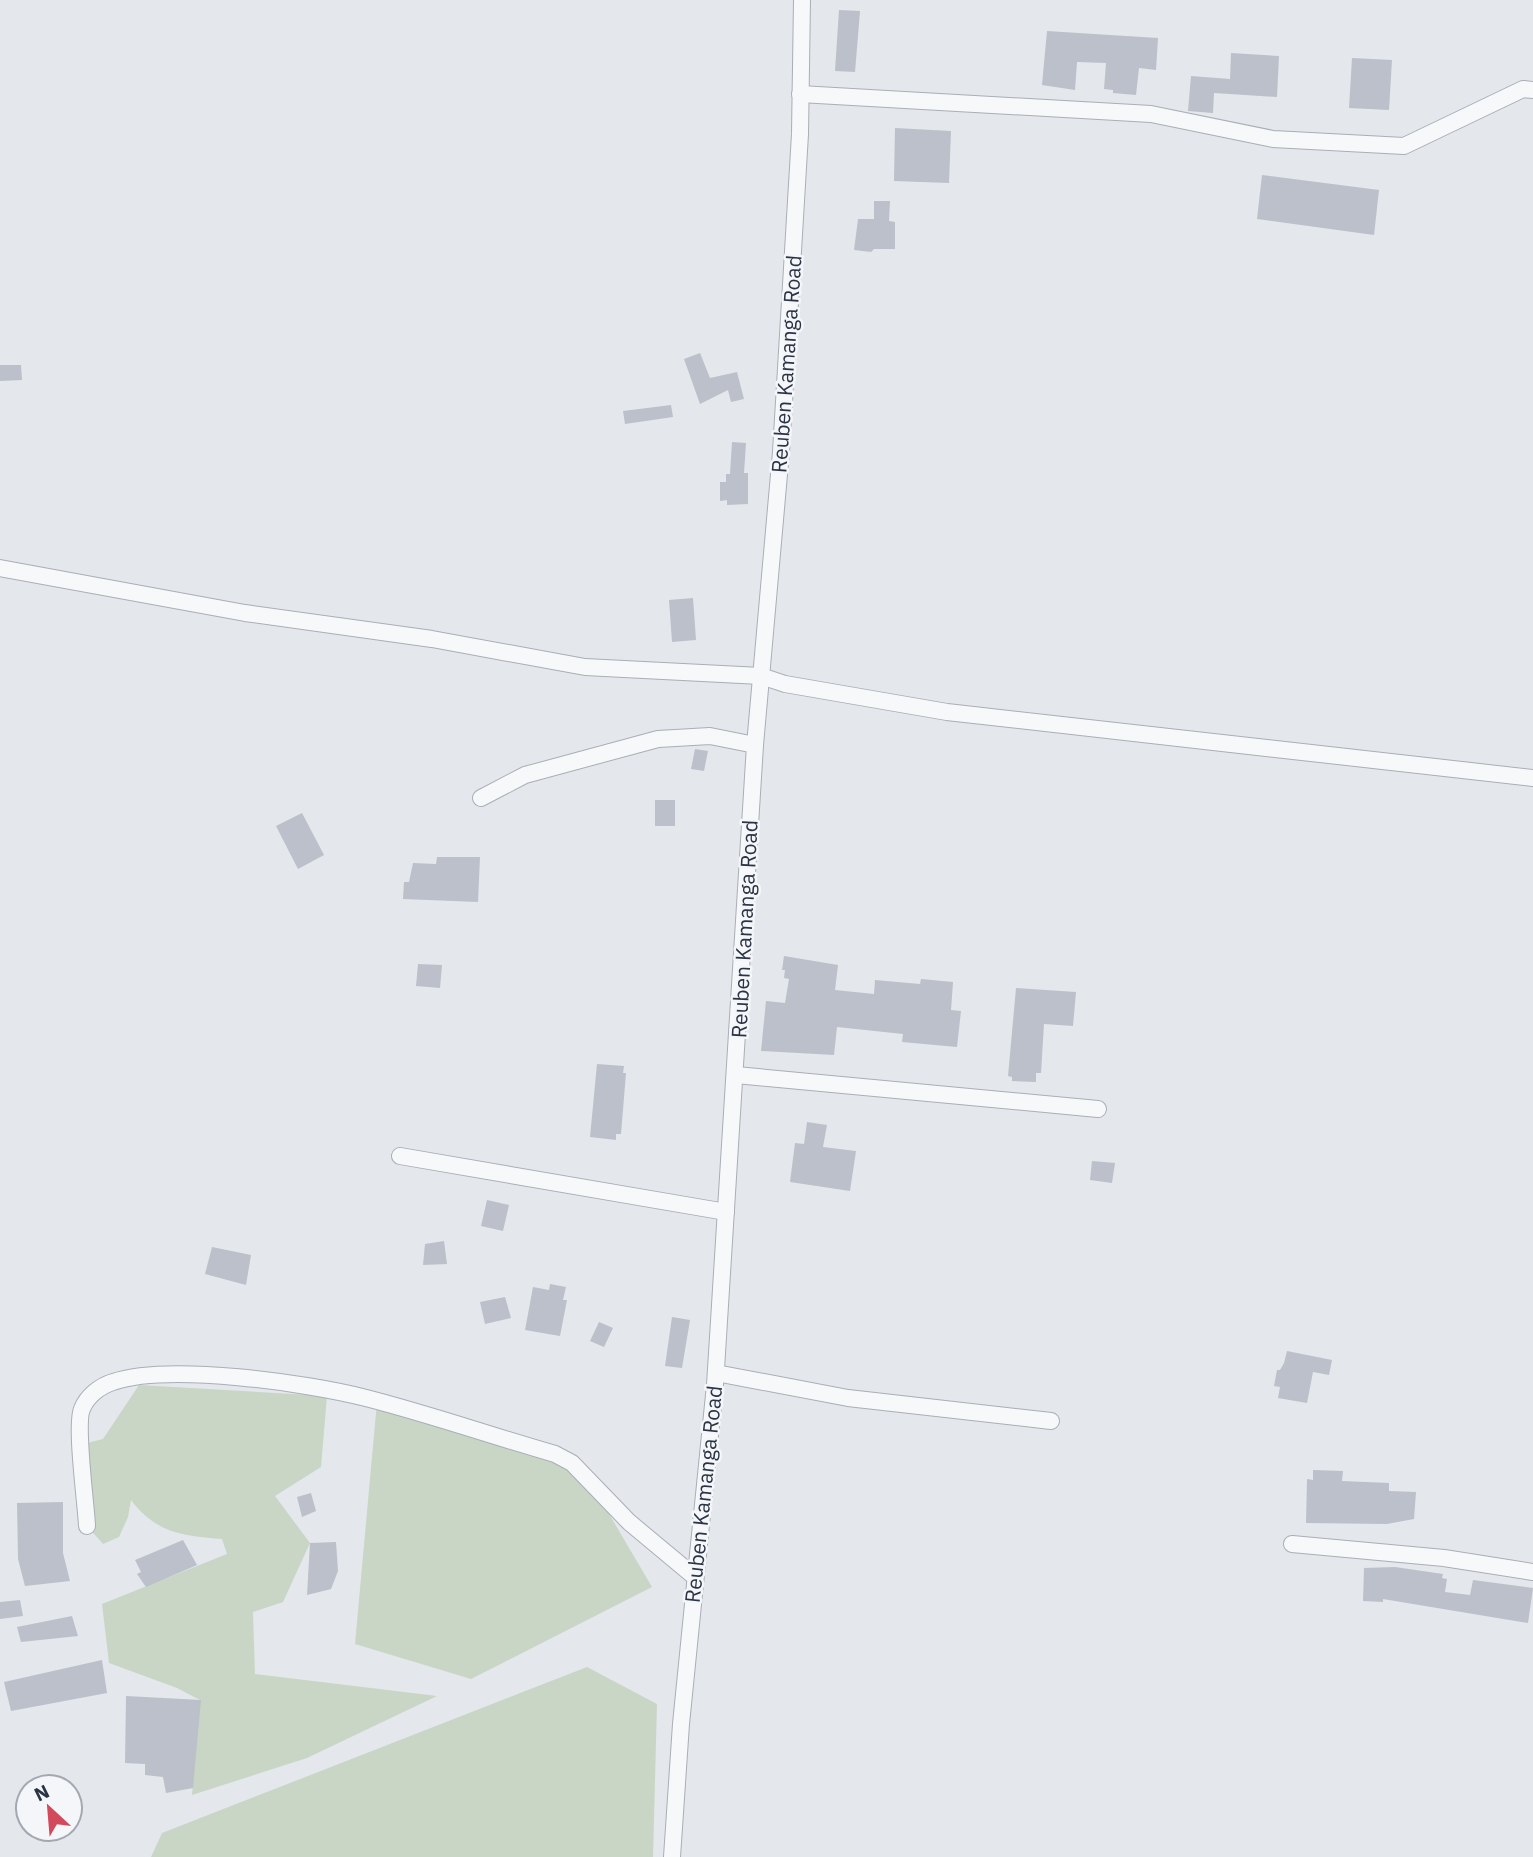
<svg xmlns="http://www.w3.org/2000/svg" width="1533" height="1857" viewBox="0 0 1533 1857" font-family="'IBM Plex Sans',sans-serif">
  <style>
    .green { fill: #c9d6c5 }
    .building { fill: #bbc0ca }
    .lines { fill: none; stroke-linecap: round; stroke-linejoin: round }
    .minor-casing { stroke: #a9aeb7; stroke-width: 18 }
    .minor { stroke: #f7f8fa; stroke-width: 16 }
    .labels { text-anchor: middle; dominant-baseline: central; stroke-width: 5; stroke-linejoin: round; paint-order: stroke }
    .street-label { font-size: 21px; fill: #2b3445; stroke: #f4f6f9 }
  </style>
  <rect width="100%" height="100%" fill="#e4e7ec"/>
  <g class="green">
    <path d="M139,1385L327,1396L321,1467L275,1496L310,1543L283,1602L253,1612L255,1674L437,1696L307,1758L192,1795L200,1700L177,1688L109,1663L102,1604L227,1554L222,1539C182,1536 156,1533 131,1500L128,1517L119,1537L103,1544L87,1526V1443L103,1439Z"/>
    <polygon points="377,1402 567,1465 602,1502 652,1587 471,1679 355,1644"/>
    <polygon points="587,1667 657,1704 653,1857 151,1857 162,1833"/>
  </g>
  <g class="building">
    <polygon points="839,10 860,11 855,72 835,71"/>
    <polygon points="1047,31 1158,38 1156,70 1139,68 1136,95 1113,93 1113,90 1104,89 1106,63 1077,62 1075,90 1042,85"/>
    <polygon points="1231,53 1279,56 1277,97 1214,93 1213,113 1188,111 1191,76 1230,79"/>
    <polygon points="1352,58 1392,60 1389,110 1349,108"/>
    <polygon points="895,128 951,131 949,183 894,181"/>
    <polygon points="1262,175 1379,190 1374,235 1257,219"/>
    <polygon points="874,201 890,201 889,221 895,222 895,249 874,249 871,252 854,250 858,219 874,219"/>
    <polygon points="700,353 710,378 737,372 744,399 731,402 728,390 700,404 684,359"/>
    <polygon points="0,365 21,365 22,380 0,381"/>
    <polygon points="671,405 673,417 625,424 623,411"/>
    <polygon points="732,442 746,443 744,473 748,473 748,504 727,505 727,500 720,501 720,482 726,482 726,474 730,474"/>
    <polygon points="693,598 696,640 672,642 669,600"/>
    <polygon points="695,749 708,751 704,771 691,769"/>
    <rect x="655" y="800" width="20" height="26"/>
    <polygon points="302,813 324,855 298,869 276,826"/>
    <polygon points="437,857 480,857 478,902 403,899 404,882 409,882 413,863 436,864"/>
    <polygon points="784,956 838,965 835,990 874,994 875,980 920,984 921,979 953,982 951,1010 961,1011 957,1047 902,1042 903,1034 837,1027 834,1055 761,1051 766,1001 785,1003 789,979 784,978 785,970 782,970"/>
    <polygon points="418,964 442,965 440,988 416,986"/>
    <polygon points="1016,988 1076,992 1073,1026 1044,1024 1041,1073 1036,1073 1036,1082 1012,1081 1012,1077 1008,1076"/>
    <polygon points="597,1064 624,1066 623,1073 626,1073 621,1134 616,1134 616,1140 590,1137"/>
    <polygon points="807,1122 827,1125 823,1147 856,1151 850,1191 790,1182 795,1143 804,1144"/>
    <polygon points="1092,1161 1115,1163 1112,1183 1090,1180"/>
    <polygon points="487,1200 509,1205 503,1231 481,1226"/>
    <polygon points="444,1241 447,1264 423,1265 425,1244"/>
    <polygon points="212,1247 251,1255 246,1285 205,1274"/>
    <polygon points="550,1284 566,1287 563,1300 567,1300 560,1336 525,1330 533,1287 549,1290"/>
    <polygon points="505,1297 511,1318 485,1324 480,1302"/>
    <polygon points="672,1317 690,1320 682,1368 665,1366"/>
    <polygon points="599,1322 613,1328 604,1347 590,1341"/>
    <polygon points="1287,1351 1332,1360 1329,1375 1313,1372 1307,1403 1278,1398 1280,1387 1274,1386 1277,1370 1280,1370 1284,1363"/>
    <polygon points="1313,1470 1343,1471 1342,1481 1389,1483 1389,1491 1416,1492 1414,1519 1387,1524 1306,1523 1307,1479 1313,1480"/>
    <polygon points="311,1493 316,1511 302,1517 297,1497"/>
    <polygon points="63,1502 63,1553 70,1581 25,1586 18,1559 17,1503"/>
    <polygon points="183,1540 197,1565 146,1587 137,1574 141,1572 135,1560"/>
    <polygon points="336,1542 338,1571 331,1589 307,1595 310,1543"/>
    <polygon points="1395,1567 1443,1574 1442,1578 1447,1579 1445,1592 1470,1595 1473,1580 1533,1588 1528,1623 1383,1599 1383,1602 1363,1601 1364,1568"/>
    <polygon points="20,1600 23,1616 0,1619 0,1602"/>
    <polygon points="72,1616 78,1636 21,1642 17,1627"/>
    <polygon points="102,1660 107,1693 11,1711 4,1682"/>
    <polygon points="126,1696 201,1700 193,1788 166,1793 163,1777 145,1775 145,1764 125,1763"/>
  </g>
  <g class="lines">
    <defs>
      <g id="minor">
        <polyline points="800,94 1151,114 1273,139 1404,146 1523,89 1533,90"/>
        <polyline points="0,568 245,613 432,639 585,667 761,676 785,684 947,712 1533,778"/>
        <polyline points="481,798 525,775 658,739 710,736 755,745"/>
        <polyline points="736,1075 1098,1109"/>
        <polyline points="400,1156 726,1212"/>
        <polyline points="716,1373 848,1398 1051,1421"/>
        <path d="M87,1526C86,1503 75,1425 82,1409C87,1396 100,1386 113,1382C168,1363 308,1383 366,1398C429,1414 492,1436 555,1454L572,1463L629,1522L695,1577"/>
        <polyline points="1292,1544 1444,1558 1533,1572"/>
        <polyline points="672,1857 681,1724 715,1385 755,745 781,452 800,134 802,0"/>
      </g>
    </defs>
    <use href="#minor" class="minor-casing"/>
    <use href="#minor" class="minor"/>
  </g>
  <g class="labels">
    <g class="street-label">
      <text transform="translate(786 364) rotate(-86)">Reuben Kamanga Road</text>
      <text transform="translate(744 929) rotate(-87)">Reuben Kamanga Road</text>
      <text transform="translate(703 1494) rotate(-84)">Reuben Kamanga Road</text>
    </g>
  </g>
  <g transform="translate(49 1808) rotate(334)"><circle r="33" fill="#f4f6f9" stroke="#a4a8b1" stroke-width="2"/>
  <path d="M0-5L12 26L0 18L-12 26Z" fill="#d1495b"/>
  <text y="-10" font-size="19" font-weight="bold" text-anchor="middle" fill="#2b3445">N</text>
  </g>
</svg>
